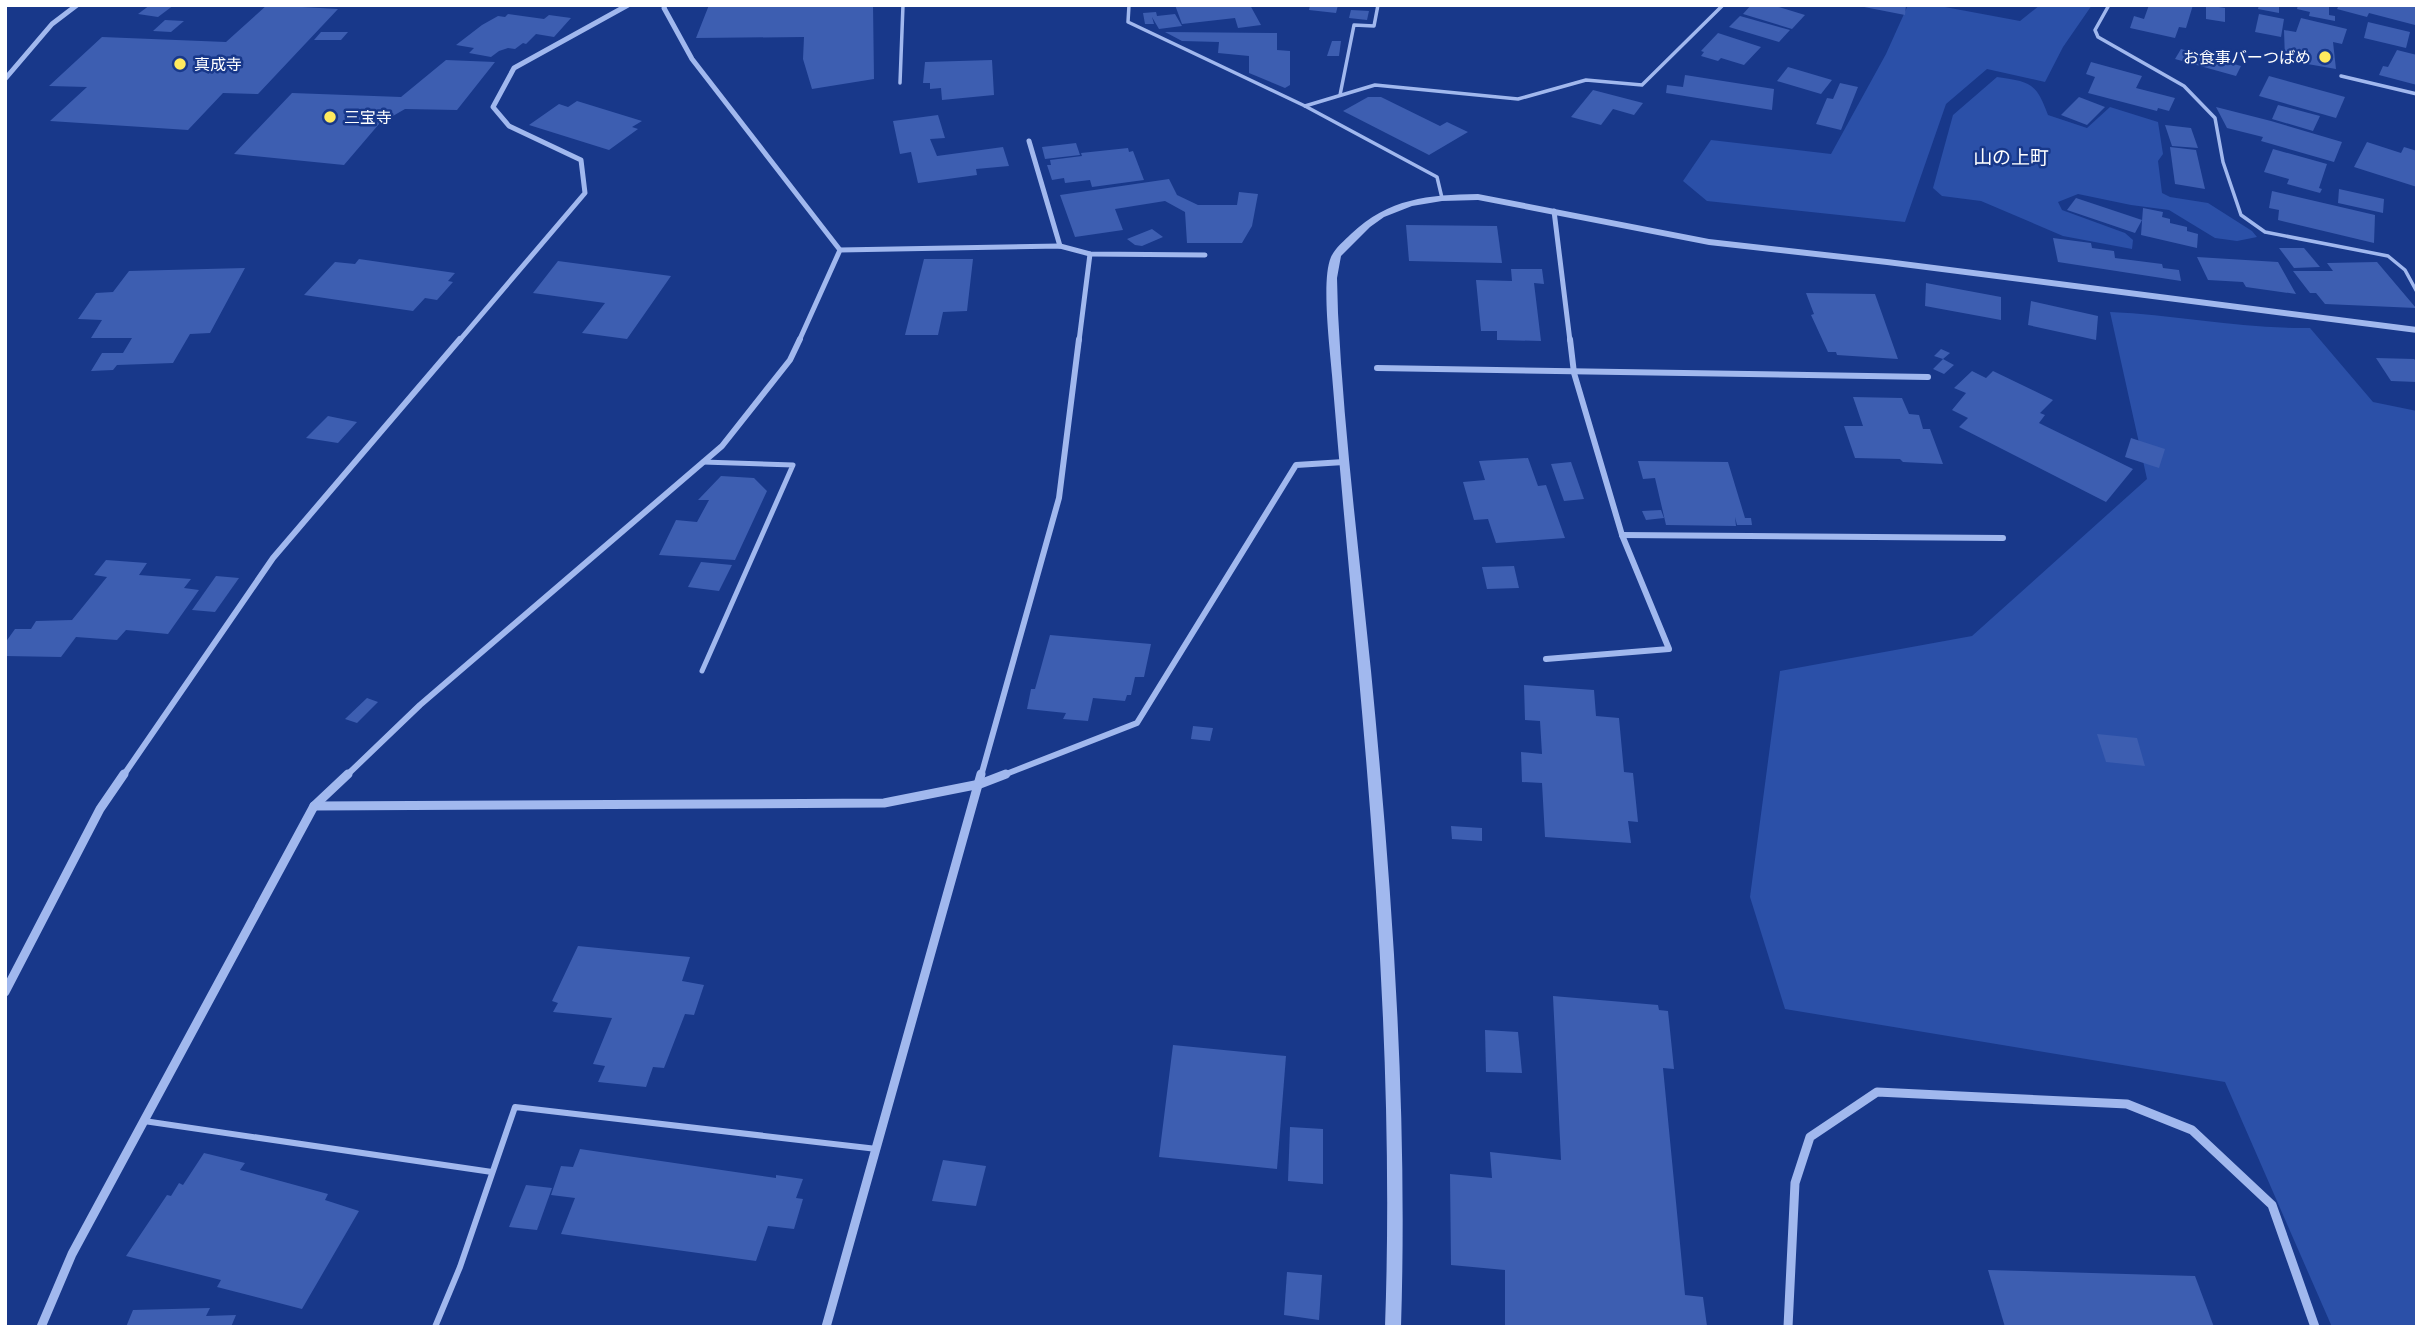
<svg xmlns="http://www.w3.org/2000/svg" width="2422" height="1332" viewBox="0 0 2422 1332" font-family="'Fira Sans Condensed','Noto Sans JP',sans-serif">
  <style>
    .green { fill: #2b50a8 }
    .building { fill: #3d5eb1 }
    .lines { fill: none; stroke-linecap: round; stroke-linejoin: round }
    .service-far2 { stroke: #a1b8ee; stroke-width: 3.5 }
    .service-far1 { stroke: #a1b8ee; stroke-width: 5 }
    .service { stroke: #a1b8ee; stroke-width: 6 }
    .minor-far2 { stroke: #a1b8ee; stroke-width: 5 }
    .minor-far1 { stroke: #a1b8ee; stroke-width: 6 }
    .minor { stroke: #a1b8ee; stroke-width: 9 }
    .tertiary { fill: #a1b8ee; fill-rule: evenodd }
    .poi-dot { fill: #ffea5e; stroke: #18388a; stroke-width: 2.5 }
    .labels { text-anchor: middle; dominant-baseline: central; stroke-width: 5; stroke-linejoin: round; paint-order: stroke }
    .far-poi-label { font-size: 16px; fill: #fff; stroke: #18388a; text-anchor: start }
    .far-quarter-label { font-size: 19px; fill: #fff; stroke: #18388a }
  </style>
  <rect width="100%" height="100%" fill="#18388a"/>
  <g class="green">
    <polygon points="1908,5 1934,5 2020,21 2040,5 2092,5 2063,47 2045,82 1987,69 1946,104 1905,222 1707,201 1683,181 1711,140 1831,154 1886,54"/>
    <path d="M1997,77C2030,82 2036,82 2048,115L2087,128L2110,107L2158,122L2163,154L2158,161L2162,193L2170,197L2208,203L2252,231L2257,237L2237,241L2215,238L2169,210L2131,205L2078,194L2058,202L2062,210L2125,233L2133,240L2132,249L2063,236L1981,201L1942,196L1933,188L1953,115Z"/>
    <path d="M2110,312C2177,315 2243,329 2310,328L2373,402L2417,411V1327H2332L2225,1082L1785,1009L1750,897L1780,671L1972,636L2147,479Z"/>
  </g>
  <g class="building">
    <polygon points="150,5 174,5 158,17 138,14"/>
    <polygon points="267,5 338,9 258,94 223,93 188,130 50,121 87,87 49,86 102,37 226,42"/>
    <polygon points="709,5 873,5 874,79 812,89 803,59 804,37 696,38"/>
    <polygon points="1175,5 1250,5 1261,25 1238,28 1235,18 1182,24"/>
    <polygon points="1310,5 1338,5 1336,13 1309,10"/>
    <polygon points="1751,5 1772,5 1805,15 1792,29 1743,14"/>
    <polygon points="1854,5 1906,5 1905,15"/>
    <polygon points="2149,5 2193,5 2186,28 2179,27 2175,38 2130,28 2134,16 2144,19"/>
    <polygon points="2206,5 2225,8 2225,22 2206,19"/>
    <polygon points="2259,5 2279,5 2279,13 2258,9"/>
    <polygon points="2298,5 2329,5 2329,15 2335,16 2335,21 2309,16 2310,12 2297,9"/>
    <polygon points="2339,5 2417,5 2417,21 2415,25 2369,13 2367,17 2337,9"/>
    <polygon points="1351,10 1369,11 1367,20 1349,18"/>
    <polygon points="1156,12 1157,16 1175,14 1182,26 1159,29 1152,17 1154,24 1145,24 1143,13"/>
    <polygon points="508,14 544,19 549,15 571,18 554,37 536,34 526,44 523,43 515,49 508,48 499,51 491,57 469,53 474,48 456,45 482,25 498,16 505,17"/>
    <polygon points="2259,14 2284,19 2281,37 2255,32"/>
    <polygon points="1740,16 1790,30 1779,42 1729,27"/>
    <polygon points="2301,18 2347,29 2342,44 2333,42 2336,69 2285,60 2284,30 2296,32"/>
    <polygon points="165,20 184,21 171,32 153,31"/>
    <polygon points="2368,22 2410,32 2406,48 2364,38"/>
    <polygon points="321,32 348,32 341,40 314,40"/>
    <polygon points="1165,32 1277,33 1277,50 1290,51 1290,85 1285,88 1249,73 1249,56 1218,53 1219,42 1182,41"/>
    <polygon points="1718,33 1761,47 1744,65 1721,58 1718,61 1701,56 1704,52 1701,51"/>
    <polygon points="1332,41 1341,41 1339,56 1327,56"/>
    <polygon points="2181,49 2241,66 2236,76 2175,59"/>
    <polygon points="2397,50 2417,55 2417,85 2379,75 2383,66 2388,67"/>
    <polygon points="446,60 495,62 457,110 405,109 379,124 344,165 234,154 292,93 401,97"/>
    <polygon points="992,60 994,95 942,100 941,88 930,89 930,83 923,83 925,62"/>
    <polygon points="2091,62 2142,76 2136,88 2175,98 2169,111 2158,108 2157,111 2088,93 2095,77 2086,74"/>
    <polygon points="1788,67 1832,80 1821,94 1777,81"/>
    <polygon points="1685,75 1774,89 1772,110 1666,93 1667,85 1683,87"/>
    <polygon points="2269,76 2345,97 2336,118 2259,96"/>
    <polygon points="1840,83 1858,87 1841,130 1816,124 1827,98 1833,99"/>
    <polygon points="1593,90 1643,103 1634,115 1613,109 1601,125 1571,117"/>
    <polygon points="1368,97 1381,97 1440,126 1447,122 1468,132 1429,155 1343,111"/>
    <polygon points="2079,97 2105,107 2087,125 2061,115"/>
    <polygon points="577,101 642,121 632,127 638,129 609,150 529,125 559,104 568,107"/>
    <polygon points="2278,105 2320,116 2313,131 2272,119"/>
    <polygon points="2216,107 2271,121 2342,142 2334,162 2261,141 2263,137 2227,128"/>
    <polygon points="938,115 945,138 930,139 937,156 1003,147 1009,166 976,169 977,175 918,183 911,152 900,154 893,121"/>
    <polygon points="2165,125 2191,128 2198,148 2172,146"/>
    <polygon points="2367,142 2401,153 2404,147 2417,151 2417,187 2354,167"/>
    <polygon points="1076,143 1080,155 1045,159 1042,147"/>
    <polygon points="2170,147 2196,150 2205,189 2175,184"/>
    <polygon points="1128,148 1129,152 1133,151 1144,180 1092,187 1090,180 1065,183 1064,178 1052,180 1047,165 1051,165 1050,160 1082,156 1081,153"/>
    <polygon points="2273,149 2327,164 2319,188 2322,189 2320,193 2287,184 2289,179 2264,172"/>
    <polygon points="1169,179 1177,195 1198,205 1237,205 1239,192 1258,194 1252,226 1242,243 1187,243 1185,212 1165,201 1115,209 1123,230 1075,237 1060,195"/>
    <polygon points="2339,189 2384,199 2383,213 2338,203"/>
    <polygon points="2272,191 2375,215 2374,243 2278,220 2279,210 2269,208"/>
    <polygon points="2076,198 2142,220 2135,233 2067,210"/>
    <polygon points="2143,208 2163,212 2162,217 2170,219 2170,223 2187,227 2187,231 2198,234 2197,248 2141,235"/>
    <polygon points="1406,225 1497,226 1502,263 1409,261"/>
    <polygon points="1152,229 1163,237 1142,246 1135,245 1127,239"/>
    <polygon points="2053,238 2091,243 2092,248 2114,251 2115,258 2162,264 2163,268 2179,270 2181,281 2058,262"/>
    <polygon points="2279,248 2304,248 2320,267 2294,268"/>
    <polygon points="2197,257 2278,262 2296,294 2246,287 2243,282 2208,280"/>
    <polygon points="359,259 455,273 448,281 453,282 437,300 425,298 413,311 304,295 335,262 355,264"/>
    <polygon points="924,259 973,259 967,311 943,312 938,335 905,335"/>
    <polygon points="558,261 671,276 627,339 582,333 605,303 533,293"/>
    <polygon points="2377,262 2416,308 2325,304 2316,293 2310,293 2293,271 2333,271 2327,263"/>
    <polygon points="245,268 210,333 190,334 173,363 117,365 113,370 91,371 102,353 123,353 132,338 91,338 102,320 78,319 96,293 113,292 129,271"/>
    <polygon points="1511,269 1542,269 1544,284 1534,283 1541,341 1497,340 1497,331 1481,331 1476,280 1512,281"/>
    <polygon points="1926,283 2001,297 2001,320 1925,306"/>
    <polygon points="1806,293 1875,294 1898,359 1837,355 1836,352 1828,352 1811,315 1814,314"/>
    <polygon points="2031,301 2098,316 2096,340 2028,325"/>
    <polygon points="1941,349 1950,353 1943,359 1954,365 1944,374 1933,369 1943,359 1934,356"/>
    <polygon points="2376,358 2414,359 2417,362 2417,382 2391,381"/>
    <polygon points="1972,371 1986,378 1993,371 2053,400 2040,413 2045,415 2039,423 2133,469 2106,502 1959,427 1968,418 1952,410 1966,393 1954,388"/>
    <polygon points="1853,397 1902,398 1909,414 1919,415 1923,429 1930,429 1943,464 1903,462 1900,459 1855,458 1844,426 1863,426"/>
    <polygon points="328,416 357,422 338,443 306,438"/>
    <polygon points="2131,438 2165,449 2159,468 2125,457"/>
    <polygon points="1528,458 1538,486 1546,485 1565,538 1496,543 1488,519 1474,520 1463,482 1485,480 1479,461"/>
    <polygon points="1638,461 1728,462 1745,518 1751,518 1752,525 1737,525 1735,517 1736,526 1666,525 1655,478 1643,479"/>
    <polygon points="1571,462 1584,499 1564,501 1551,464"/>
    <polygon points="721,476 754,478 767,491 735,560 659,555 676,520 697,522 709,500 698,500"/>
    <polygon points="1661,510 1664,518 1646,520 1642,511"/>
    <polygon points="106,560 147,563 139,575 191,579 184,588 199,590 168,634 126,630 117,640 76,637 61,657 5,656 5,643 15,629 31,629 36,621 72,620 107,577 94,575"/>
    <polygon points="701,562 732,565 719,591 688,587"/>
    <polygon points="1514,566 1519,588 1487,589 1482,567"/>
    <polygon points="216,576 239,578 215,612 192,610"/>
    <polygon points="1050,635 1151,644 1144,677 1135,677 1131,695 1127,695 1125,701 1093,698 1088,721 1063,719 1066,713 1027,709 1031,689 1035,689"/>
    <polygon points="1524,685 1594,690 1596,716 1619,718 1624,772 1633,773 1638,822 1628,821 1631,843 1545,837 1542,783 1522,782 1521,752 1542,754 1540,721 1525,720"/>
    <polygon points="367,698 378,702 357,723 345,719"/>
    <polygon points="1193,726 1213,728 1210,741 1191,739"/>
    <polygon points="2097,734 2137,738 2145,766 2106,762"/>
    <polygon points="1451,826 1482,828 1482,841 1452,839"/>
    <polygon points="578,946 690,957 682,981 704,985 694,1015 685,1014 664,1068 653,1067 646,1087 598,1082 605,1066 593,1064 612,1018 553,1012 558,1003 552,1001"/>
    <polygon points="1553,996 1658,1005 1659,1010 1668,1011 1674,1069 1663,1068 1685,1295 1703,1297 1707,1326 1505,1327 1505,1270 1451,1265 1450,1174 1492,1178 1490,1152 1561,1160"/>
    <polygon points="1485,1030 1518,1032 1522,1073 1486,1072"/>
    <polygon points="1173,1045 1286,1056 1277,1169 1159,1157"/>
    <polygon points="1290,1127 1323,1129 1323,1184 1288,1181"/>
    <polygon points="580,1149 776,1178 776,1175 803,1179 796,1198 803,1199 794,1229 768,1226 756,1261 561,1234 575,1198 551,1195 561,1166 573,1167"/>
    <polygon points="204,1153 245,1163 240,1170 328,1194 325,1200 359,1211 302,1309 217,1287 221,1280 126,1256 167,1195 171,1196 179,1183 183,1185"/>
    <polygon points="943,1160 986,1166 976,1206 932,1201"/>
    <polygon points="526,1185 552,1188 537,1230 509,1227"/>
    <polygon points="1988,1270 2195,1276 2214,1327 2005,1327"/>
    <polygon points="1287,1272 1322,1275 1319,1320 1284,1315"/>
    <polygon points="210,1308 206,1316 236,1315 231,1327 126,1327 133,1310"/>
  </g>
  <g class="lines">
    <g class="service-far2">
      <polyline points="1129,5 1128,22 1305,106 1437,177 1442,198"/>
      <polyline points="2109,5 2095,30 2098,37 2184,86 2215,118 2223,162 2241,215 2265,232 2388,256 2405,270 2417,292"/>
      <polyline points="2341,76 2417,94"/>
      <polyline points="900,83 903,5"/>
      <polyline points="1340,95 1354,25 1374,26 1378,5"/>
      <polyline points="1305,106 1375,85 1518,99 1586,80 1642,85 1723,5"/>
    </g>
    <polyline class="service-far1" points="702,671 793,465 703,462"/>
    <g class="service">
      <polyline points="144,1121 492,1172"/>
      <polyline points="435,1327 460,1267 515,1107 877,1149"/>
    </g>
    <g class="minor-far2">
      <polyline points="665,5 664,8 692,59 840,250"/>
      <polyline points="5,79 52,24 77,5"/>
      <polyline points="1029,141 1060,246"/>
      <polyline points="1554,211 1570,341"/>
      <polyline points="459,341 585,193 581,160 509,126 493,107 514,68 628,5"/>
      <polyline points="799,341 840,250 1060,246 1090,254 1205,255"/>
      <polyline points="1079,341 1090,254"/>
    </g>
    <g class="minor-far1">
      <polyline points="1377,368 1928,377"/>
      <polyline points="1622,535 2003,538"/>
      <polyline points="1546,659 1669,649 1622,535 1574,373 1570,339"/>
      <polyline points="123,776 273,558 460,339"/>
      <polyline points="346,776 420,705 722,446 790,360 800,339"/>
      <polyline points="981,776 1059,498 1079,339"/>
      <polyline points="1001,776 1137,723 1296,465 1344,462"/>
    </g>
    <g class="minor">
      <polyline points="314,806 884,803 980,784 1006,774"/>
      <polyline points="5,992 100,809 124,774"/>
      <polyline points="41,1327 72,1254 314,806 348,774"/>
      <polyline points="826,1327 981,774"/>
      <polyline points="1788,1327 1795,1183 1810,1137 1877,1092 2127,1104 2192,1130 2272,1205 2315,1327"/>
    </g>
    <path class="tertiary" d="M1478,194L1709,239L1887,259L2417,327V333L1887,265L1709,245L1478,200L1442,201L1412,206L1384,217L1370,227L1341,256L1337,278L1338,313C1344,433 1359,552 1371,671C1392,889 1408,1108 1401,1327H1385C1393,1106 1378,887 1358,667C1349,570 1340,473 1332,375C1330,349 1321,280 1331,257C1335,248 1344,241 1351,234C1389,198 1428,195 1478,194Z"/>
  </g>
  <g class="poi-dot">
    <circle cx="2325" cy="57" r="7"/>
    <circle cx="180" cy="64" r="7"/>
    <circle cx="330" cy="117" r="7"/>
  </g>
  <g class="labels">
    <g class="far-poi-label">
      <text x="2311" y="57" text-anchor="end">お食事バーつばめ</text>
      <text x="194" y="64">真成寺</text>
      <text x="344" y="117">三宝寺</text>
    </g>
    <g class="far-quarter-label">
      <text x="2011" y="157">山の上町</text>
    </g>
  </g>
  <rect width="2422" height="1332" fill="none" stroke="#ffffff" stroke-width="14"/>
</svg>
